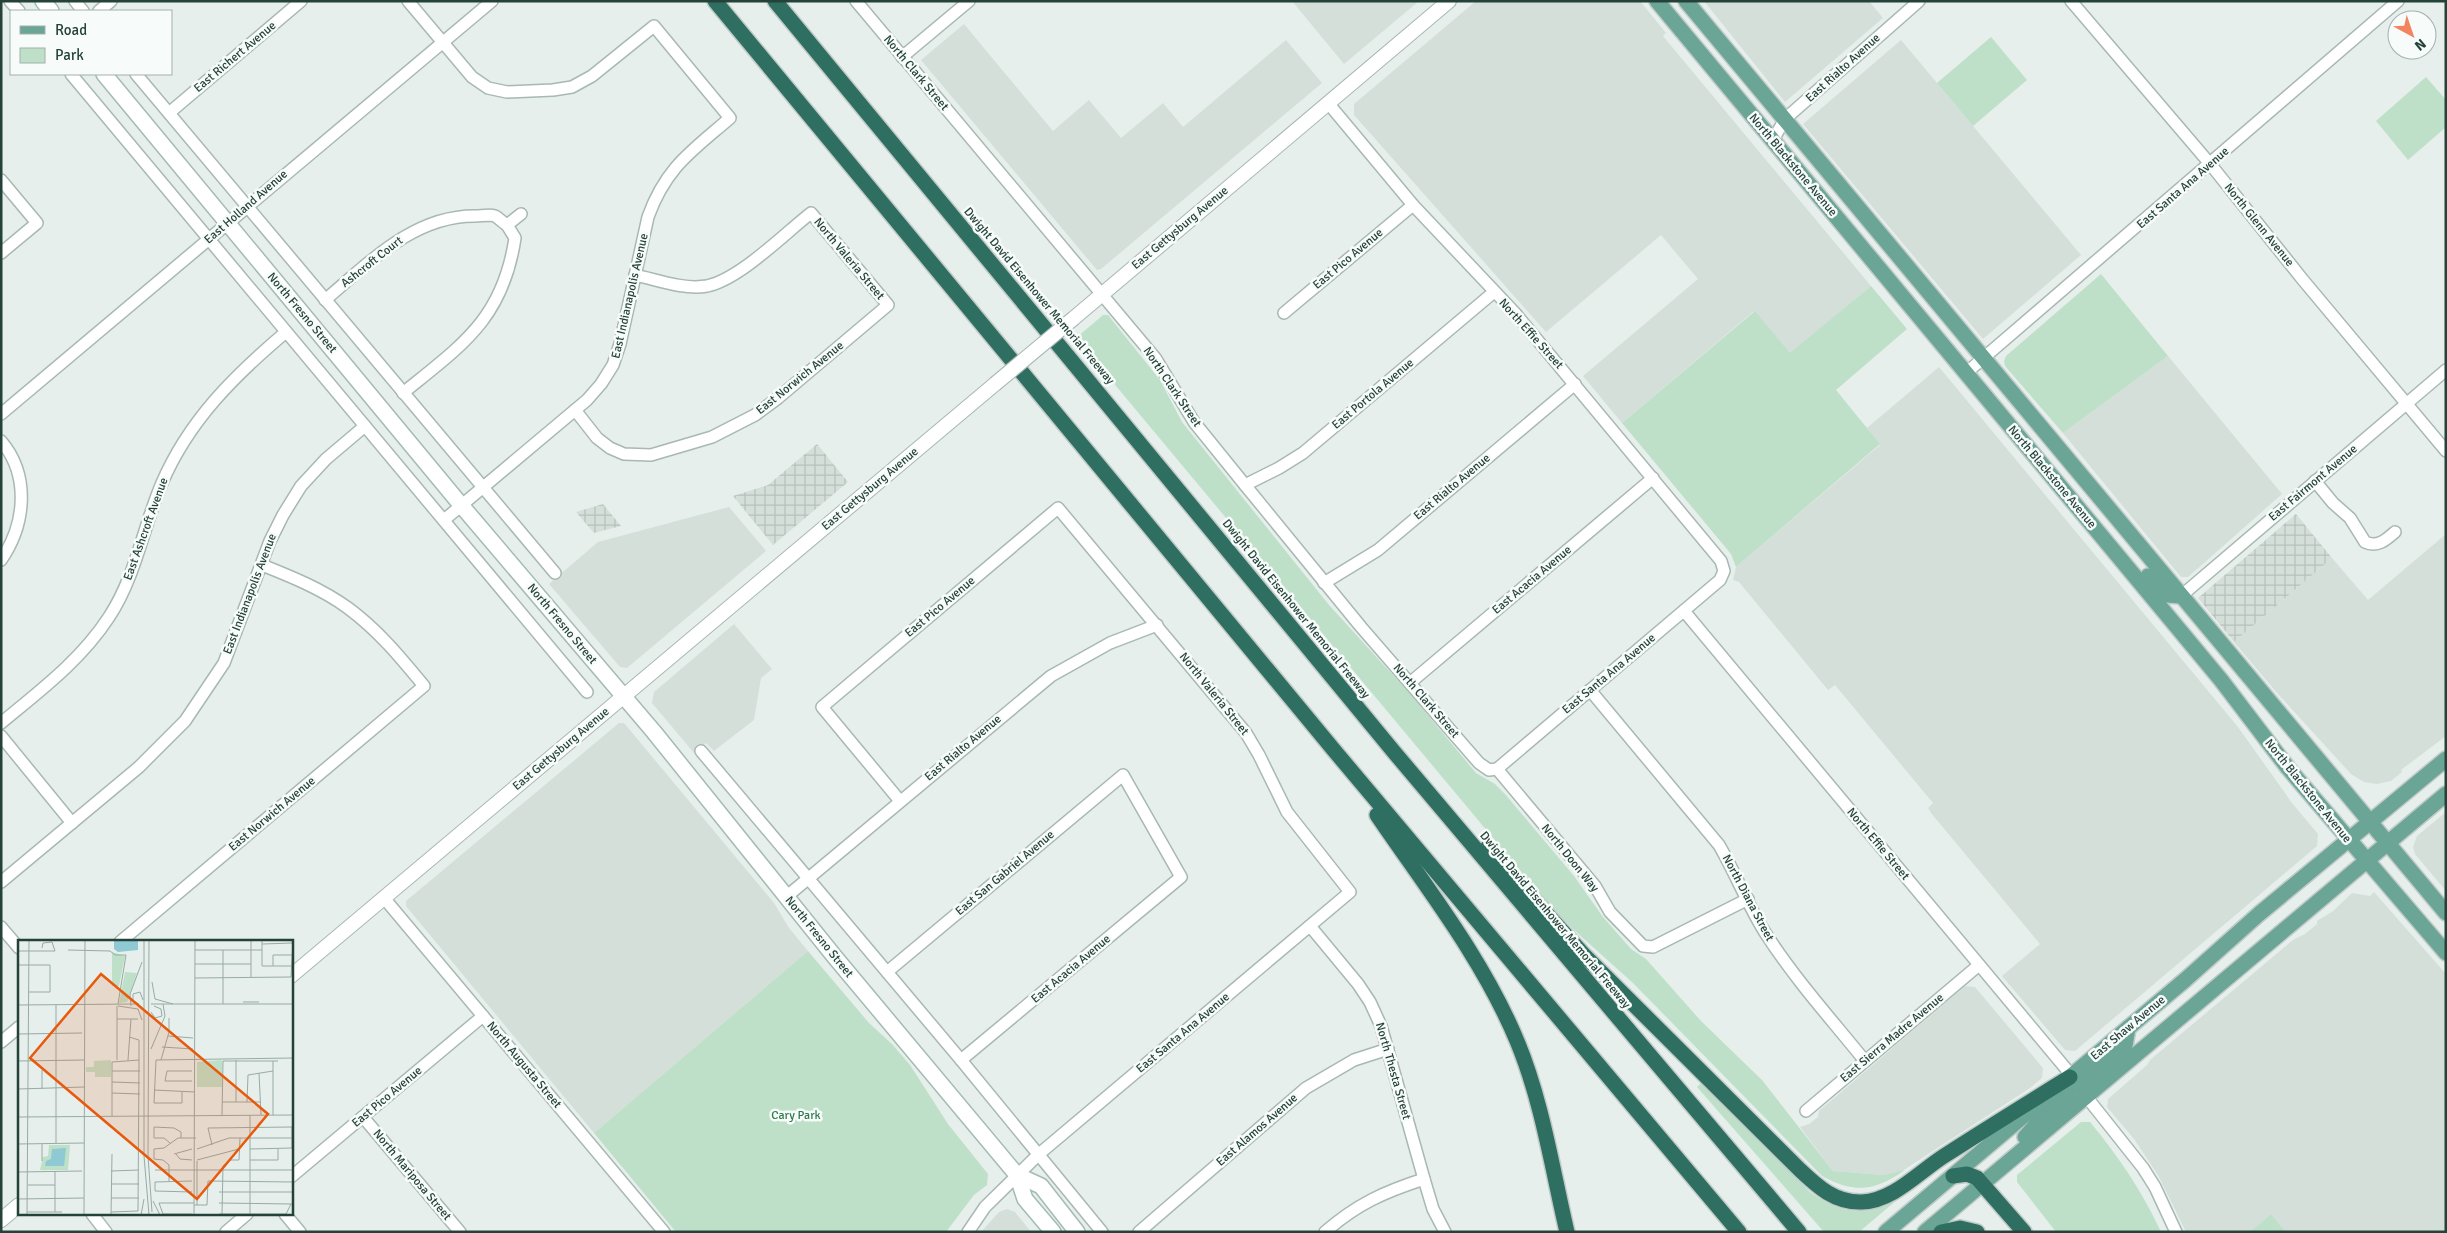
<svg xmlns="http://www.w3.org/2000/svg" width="2447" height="1233" viewBox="0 0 2447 1233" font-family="Signika,sans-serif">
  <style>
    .built { fill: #d4dfda }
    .industrial { fill: url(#industrial-grid) }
    .green { fill: #bfe0c8 }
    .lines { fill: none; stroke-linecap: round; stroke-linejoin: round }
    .minor-casing { stroke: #a8b8b2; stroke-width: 14 }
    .tertiary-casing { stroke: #a8b8b2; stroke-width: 16 }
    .secondary-casing { stroke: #a4bbb3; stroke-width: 18 }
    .primary-casing { stroke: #c2cac8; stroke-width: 18 }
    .motorway-casing { stroke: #c2cac8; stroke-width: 18 }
    .minor { stroke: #fff; stroke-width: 11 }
    .tertiary { stroke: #fff; stroke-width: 14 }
    .secondary { stroke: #fff; stroke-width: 15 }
    .primary { stroke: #6aa596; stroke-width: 15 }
    .motorway { stroke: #2f6f62; stroke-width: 15 }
    .tertiary-bridge-casing { stroke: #a8b8b2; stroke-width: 16; stroke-linecap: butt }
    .tertiary-bridge { stroke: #fff; stroke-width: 14 }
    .labels { text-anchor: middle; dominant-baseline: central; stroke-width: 5; stroke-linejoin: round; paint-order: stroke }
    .street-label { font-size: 12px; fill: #24423a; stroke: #f7fbf9 }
    .park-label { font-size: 12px; fill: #2d7a4b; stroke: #f7fbf9 }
    .inset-road { fill: none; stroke: #98aaa4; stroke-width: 1 }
    .view { fill: #e8590c; fill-opacity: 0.15; stroke: #e8590c; stroke-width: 2.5 }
    .inset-edge { fill: none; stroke: #24423a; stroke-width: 2.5 }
  </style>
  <defs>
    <pattern id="industrial-grid" width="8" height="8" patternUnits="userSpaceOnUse" patternTransform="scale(1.25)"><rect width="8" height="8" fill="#d4dfda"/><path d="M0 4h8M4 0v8" fill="none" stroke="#b6c1bc"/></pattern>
  </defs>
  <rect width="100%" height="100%" fill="#e6efeb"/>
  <g class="built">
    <polygon points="1292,1 1419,1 1344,64"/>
    <polygon points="1476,1 1640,1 1666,33 1663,36 1871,286 1790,354 1754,311 1622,423 1583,376 1698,279 1661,235 1546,332 1354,115 1354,104"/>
    <polygon points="1704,1 1869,1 1883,18 1785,102"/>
    <polygon points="964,24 1053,131 1089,100 1121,138 1163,103 1183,127 1286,40 1322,83 1101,269 1097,270 921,60"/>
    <polygon points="1901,40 2081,255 1983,339 1803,124"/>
    <polygon points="2168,356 2282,494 2188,577 2181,577 2063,433"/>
    <polygon points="1939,367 2238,727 2292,803 2318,834 2317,846 2075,1051 2065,1050 2002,976 2040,944 1931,813 1928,808 1933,803 1835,685 1828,690 1739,582 1733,580 1736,567 1880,445 1867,428"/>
    <polygon points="729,507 766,551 627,668 620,667 549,584 598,542"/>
    <polygon points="2446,534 2446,736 2401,770 2402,772 2391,781 2377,784 2364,782 2351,774 2277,693 2234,642 2332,558 2368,600"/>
    <polygon points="734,624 772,669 761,678 754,720 714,751 706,743 694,753 652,703 654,692"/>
    <polygon points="619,723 624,723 774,903 789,928 808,951 594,1133 406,906 406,901"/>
    <polygon points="2446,812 2446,891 2415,854 2413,847 2417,836"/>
    <polygon points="2374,892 2446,974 2446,1232 2286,1232 2271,1214 2250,1232 2186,1232 2158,1175 2134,1139 2107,1107 2108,1099 2147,1065 2150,1060 2293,940 2305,934 2317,924 2317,921 2333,911 2352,893 2370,896"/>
    <polygon points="1965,986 1975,987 2043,1068 2042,1078 2030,1088 1899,1173 1884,1175 1833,1171 1800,1127 1809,1124 1818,1117 1819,1111"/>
    <polygon points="1007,1209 1015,1212 1031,1232 981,1232 999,1212"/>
  </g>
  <g class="industrial">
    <polygon points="817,444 848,482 773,545 733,496 768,485"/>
    <polygon points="603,504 621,526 594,533 576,512"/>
    <polygon points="2296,514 2332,558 2234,642 2198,598"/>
  </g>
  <g class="green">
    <polygon points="1991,37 2027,80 1973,126 1937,83"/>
    <polygon points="2426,77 2446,100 2446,127 2408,160 2376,121"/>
    <polygon points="2101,274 2168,356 2063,433 2005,366 2004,361 2006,356"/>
    <polygon points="1871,286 1907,329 1836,390 1880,444 1736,567 1731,554 1622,423 1755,311 1790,353"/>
    <path d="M1103,315H1108L1160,380L1182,422L1329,605L1412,696L1476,773L1495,784L1505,794L1574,876L1603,917L1631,949L1646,959L1701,1021L1762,1080L1833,1171L1884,1175L1905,1170C1875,1191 1855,1194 1822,1176L1633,983L1574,930L1543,898L1076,338Z"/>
    <polygon points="808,951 869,1023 892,1044 910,1065 948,1124 988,1174 987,1185 974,1195 946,1232 676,1232 594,1133"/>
    <path d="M1702,1082L1810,1192C1841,1214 1863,1217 1897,1200L1859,1232H1824L1697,1087Z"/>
    <path d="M2081,1122H2090C2119,1157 2142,1191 2161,1232H2056L2017,1182V1175Z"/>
    <polygon points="2271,1214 2286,1232 2250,1232"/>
  </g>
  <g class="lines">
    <defs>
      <g id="minor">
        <polyline points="10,1 19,11"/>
        <polyline points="75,1 83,11"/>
        <path d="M408,1L472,77L488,88L507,92L553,90L572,87L592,76L654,26L730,118C692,151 666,167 648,217L620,344L613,365L601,384L587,400L444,520"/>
        <polyline points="856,1 1156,359 1194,422 1245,485 1361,627 1479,763 1489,770 1497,769 1720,580 1724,571 1721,561 1515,313 1413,205 1328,103"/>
        <polyline points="2071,1 2211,165 2303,280 2446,451"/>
        <polyline points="99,11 111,1"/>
        <polyline points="902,57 969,1"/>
        <polyline points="71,74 587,692"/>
        <polyline points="136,74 555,573"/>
        <polyline points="169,113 301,1"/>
        <polyline points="1773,140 1785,119 1919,1"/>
        <polyline points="1,180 37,223 1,253"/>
        <path d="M325,300C369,263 414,215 476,216C481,216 490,214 495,216C499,218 503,223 507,225"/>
        <polyline points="1284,313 1413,205"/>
        <polyline points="1966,373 2398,1"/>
        <path d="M403,393C462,345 503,319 515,238L507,225L521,214"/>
        <path d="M575,410L597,438L610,448L624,454L651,455L712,437L755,415L778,398L888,305L811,213C784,234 740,279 707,286C684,290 658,280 635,275"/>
        <polyline points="1,414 492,1"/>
        <path d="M1,441C30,475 26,524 1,560"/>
        <path d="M2315,481L2333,503L2350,518L2365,542C2377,548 2386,540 2395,532"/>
        <polyline points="1245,485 1279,468 1303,453 1494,292"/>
        <polyline points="1324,583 1378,550 1575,384"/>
        <polyline points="2181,596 2446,370"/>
        <polyline points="1684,611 2072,1076"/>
        <polyline points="1411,682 1653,478"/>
        <path d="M1590,690L1719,845C1736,874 1748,906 1766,934C1795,979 1831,1019 1865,1061"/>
        <path d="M1,723C41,690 81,660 109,617C136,576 143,527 162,483C189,420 235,375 286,332"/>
        <polyline points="1,736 72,823"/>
        <polyline points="701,751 961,1060 1102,1232"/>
        <polyline points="1497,769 1595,886 1610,912 1643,946 1653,947 1748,899"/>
        <polyline points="900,801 822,707 1058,508 1246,733 1259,755 1287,812 1350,892 1039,1154 985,1207 968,1232"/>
        <polyline points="1,882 139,767 185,721 224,663 270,541 283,515 301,486 326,459 365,426"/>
        <polyline points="786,897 1051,676 1110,643 1157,625"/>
        <polyline points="384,898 664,1232"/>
        <polyline points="1310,926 1358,984 1370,1002 1381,1026 1424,1179 1433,1209 1445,1232"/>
        <polyline points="1,927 19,948"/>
        <path d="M120,942L424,686C401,658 378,630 348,608C322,589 292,577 262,565"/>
        <polyline points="887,972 1123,775 1181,877 961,1060"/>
        <polyline points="1,1042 19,1027"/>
        <polyline points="2085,1095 2143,1168 2155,1187 2176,1232"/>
        <polyline points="1806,1111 1979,965"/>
        <polyline points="363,1117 460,1232"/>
        <polyline points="291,1177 483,1016"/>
        <polyline points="92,1214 106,1232"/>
        <polyline points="285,1214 300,1232"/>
        <polyline points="226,1232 247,1214"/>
        <polyline points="1139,1232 1306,1088 1354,1060 1388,1049"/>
        <path d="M1325,1232C1357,1204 1384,1192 1424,1179"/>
      </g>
      <g id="tertiary">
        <polyline points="1074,318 1449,1"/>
        <polyline points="291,976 995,384"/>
        <polyline points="1,1220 19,1205"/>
      </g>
      <g id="secondary">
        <polyline points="43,1 51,11"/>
        <polyline points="104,74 461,505 654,732 834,956 1017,1175 1025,1199 1053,1232"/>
        <polyline points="1017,1175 1041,1186 1077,1232"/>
      </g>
      <g id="primary">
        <polyline points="1657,1 2221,680 2288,768 2446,953"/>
        <polyline points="1686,1 2446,913"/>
        <polyline points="2148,576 2167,595 2181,596"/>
        <polyline points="2085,1095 2083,1083 2125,1046 2128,1028"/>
        <polyline points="2025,1137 2044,1116 2069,1094 2073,1083 2072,1076"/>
        <polyline points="1886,1232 2185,980 2259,914 2446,759"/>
        <polyline points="1925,1232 2446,794"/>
      </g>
      <g id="motorway">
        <polyline points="715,1 1333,749 1739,1232"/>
        <polyline points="775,1 1394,752 1799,1232"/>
        <path d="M1377,815C1426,887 1483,959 1517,1041C1542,1101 1552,1168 1567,1232"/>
        <path d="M1487,848L1584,955L1800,1170C1818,1187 1835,1203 1862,1202C1893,1201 1919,1172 1944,1156C1986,1129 2028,1103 2070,1077"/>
        <polyline points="1953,1176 1967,1174 1977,1178 2024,1232"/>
        <polyline points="1941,1232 1960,1228 1977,1232"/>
      </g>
    </defs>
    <use href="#minor" class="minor-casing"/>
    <use href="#tertiary" class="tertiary-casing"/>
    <use href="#secondary" class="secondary-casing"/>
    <use href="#primary" class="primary-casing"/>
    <use href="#motorway" class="motorway-casing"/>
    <use href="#minor" class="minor"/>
    <use href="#tertiary" class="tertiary"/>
    <use href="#secondary" class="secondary"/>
    <use href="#primary" class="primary"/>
    <use href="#motorway" class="motorway"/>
    <defs>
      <polyline id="tertiary-bridge" points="995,384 1074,318"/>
    </defs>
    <use href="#tertiary-bridge" class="tertiary-bridge-casing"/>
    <use href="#tertiary-bridge" class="tertiary-bridge"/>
  </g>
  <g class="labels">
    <g class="street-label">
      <text transform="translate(235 57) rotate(-40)">East Richert Avenue</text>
      <text transform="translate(1843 68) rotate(-42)">East Rialto Avenue</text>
      <text transform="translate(916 73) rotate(50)">North Clark Street</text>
      <text transform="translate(1793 165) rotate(50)">North Blackstone Avenue</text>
      <text transform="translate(2183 188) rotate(-41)">East Santa Ana Avenue</text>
      <text transform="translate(246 207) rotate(-41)">East Holland Avenue</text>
      <text transform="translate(2259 225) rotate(51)">North Glenn Avenue</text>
      <text transform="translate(1180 228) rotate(-40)">East Gettysburg Avenue</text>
      <text transform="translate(849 259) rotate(50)">North Valeria Street</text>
      <text transform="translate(1348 259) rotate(-40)">East Pico Avenue</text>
      <text transform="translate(372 262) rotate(-38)">Ashcroft Court</text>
      <text transform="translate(630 296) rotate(-77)">East Indianapolis Avenue</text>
      <text transform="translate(1039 296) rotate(50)">Dwight David Eisenhower Memorial Freeway</text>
      <text transform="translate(302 313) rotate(50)">North Fresno Street</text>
      <text transform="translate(1531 334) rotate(48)">North Effie Street</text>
      <text transform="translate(800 378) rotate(-39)">East Norwich Avenue</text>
      <text transform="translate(1172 387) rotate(56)">North Clark Street</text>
      <text transform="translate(1373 394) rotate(-40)">East Portola Avenue</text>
      <text transform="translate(2052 477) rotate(50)">North Blackstone Avenue</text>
      <text transform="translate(2313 483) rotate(-40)">East Fairmont Avenue</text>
      <text transform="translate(1452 487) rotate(-40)">East Rialto Avenue</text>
      <text transform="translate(870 489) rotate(-40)">East Gettysburg Avenue</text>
      <text transform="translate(146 529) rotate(-70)">East Ashcroft Avenue</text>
      <text transform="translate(1532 580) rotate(-40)">East Acacia Avenue</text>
      <text transform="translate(250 594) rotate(-69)">East Indianapolis Avenue</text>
      <text transform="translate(940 607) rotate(-40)">East Pico Avenue</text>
      <text transform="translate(1296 609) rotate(51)">Dwight David Eisenhower Memorial Freeway</text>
      <text transform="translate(562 624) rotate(50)">North Fresno Street</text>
      <text transform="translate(1609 674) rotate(-40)">East Santa Ana Avenue</text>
      <text transform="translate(1214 694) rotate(51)">North Valeria Street</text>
      <text transform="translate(1426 701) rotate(49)">North Clark Street</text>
      <text transform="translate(963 748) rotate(-40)">East Rialto Avenue</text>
      <text transform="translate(561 749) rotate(-40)">East Gettysburg Avenue</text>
      <text transform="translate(2308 791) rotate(51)">North Blackstone Avenue</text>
      <text transform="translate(272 814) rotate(-40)">East Norwich Avenue</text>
      <text transform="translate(1878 844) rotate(50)">North Effie Street</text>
      <text transform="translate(1570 858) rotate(51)">North Doon Way</text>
      <text transform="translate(1005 873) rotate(-40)">East San Gabriel Avenue</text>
      <text transform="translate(1748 898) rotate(62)">North Diana Street</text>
      <text transform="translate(1555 920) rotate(50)">Dwight David Eisenhower Memorial Freeway</text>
      <text transform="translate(819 937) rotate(51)">North Fresno Street</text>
      <text transform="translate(1071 969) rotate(-40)">East Acacia Avenue</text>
      <text transform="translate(2128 1028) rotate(-40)">East Shaw Avenue</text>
      <text transform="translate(1183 1033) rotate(-40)">East Santa Ana Avenue</text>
      <text transform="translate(1892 1038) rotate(-40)">East Sierra Madre Avenue</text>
      <text transform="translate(524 1065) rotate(50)">North Augusta Street</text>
      <text transform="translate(1393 1071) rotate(74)">North Thesta Street</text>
      <text transform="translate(387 1097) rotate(-40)">East Pico Avenue</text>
      <text transform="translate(1257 1130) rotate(-41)">East Alamos Avenue</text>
      <text transform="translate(412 1175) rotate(50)">North Mariposa Street</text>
    </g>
    <g class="park-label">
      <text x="796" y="1115">Cary Park</text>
    </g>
  </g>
  <g transform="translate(18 940)">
    <rect width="275" height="275" fill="#e6efeb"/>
    <path d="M94,12L107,16L101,46H94ZM107,32L119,33L109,62L101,63ZM93,120V137H77V132H68V127H76V121ZM204,120V147H179V122ZM31,205H52L50,230H22L25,217L30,216Z" fill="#bfe0c8"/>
    <path d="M96,0H120V10L100,12L96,9ZM48,208L46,226H27L28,221L33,219L34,209Z" fill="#8ec9d4"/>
    <path class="inset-road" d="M126,0V216L131,275M131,0L130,216L134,272M244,0V26H274M244,4L275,3M50,10L92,11L97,15H108L100,64M177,10H244M0,11H37L34,2L25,3L24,8M177,24H233M0,25H32V52H11M255,26V15H275M233,37V0M177,38L273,37L275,0M134,42L137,59L155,64M225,62H241M121,64L115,61V54L122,52L125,60M133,64H275M205,64V10M0,65L117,64M100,66L120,69L124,80M113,66L112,54L124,22M133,72L137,78L144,76L143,69L136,66M99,79H120M0,94L64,93M150,96L175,98M111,97L121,100V120M144,107L175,109M133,109L147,76L145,64M99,120V66M110,120L113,79M143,120L151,92V78M218,120V162M0,121L66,120M24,130V149M94,131H122M174,131H149L147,141H174M241,133L243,175M94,142L122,143M0,149L66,147M136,150L177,152M164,152V163H136L138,120L275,118M94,153L122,154M204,162H243M229,162L230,135L255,131M204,175L205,121H260M255,175V121M0,177L275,175M38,203V65M152,203L146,198H136V187L156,188L163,192V198M0,204L66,203M24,204V221M194,205L190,188L274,187V208M179,209L211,198H274M232,209L274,208M156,214L174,209M158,214L162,219L174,220M179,220L221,209M232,220H260V209M137,230H275M37,231V272M93,231L121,230M0,232L64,231M151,241V225L145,220L136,219V209L146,208L160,198H178M174,241L137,242V251L174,252M93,244H121M10,245H37M201,252H275M93,258H121M0,259L66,258M135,261L142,275M201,263L274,264M176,265H189L190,241L275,242M179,265V221M9,272H44M93,272L120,271L121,120L94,122V176M174,274H145L141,263H176M201,274H268L273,264M9,275L11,0M66,275L67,0M93,275L94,214M123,275L126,259M176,275L177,0M204,275L205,226L211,220H221L222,198M232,275V175"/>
    <path class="view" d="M83,34L250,174L179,259L12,118Z"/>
    <rect width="275" height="275" class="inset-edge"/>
  </g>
  <rect width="2447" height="1233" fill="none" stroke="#24423a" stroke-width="5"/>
  <rect x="10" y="10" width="162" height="65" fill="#f7fbf9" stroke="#a3b1ad"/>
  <rect x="20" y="26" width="25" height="8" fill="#6aa596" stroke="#a3b1ad"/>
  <text x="55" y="35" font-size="15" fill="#24423a">Road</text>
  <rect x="20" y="48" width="25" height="15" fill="#bfe0c8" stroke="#a3b1ad"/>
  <text x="55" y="60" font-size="15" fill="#24423a">Park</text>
  <g transform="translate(2412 35) rotate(140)"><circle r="24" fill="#f7fbf9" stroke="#a3b1ad"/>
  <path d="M0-4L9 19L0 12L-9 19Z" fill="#f4845f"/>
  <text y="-8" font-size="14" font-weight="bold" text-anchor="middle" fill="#24423a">N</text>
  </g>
</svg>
